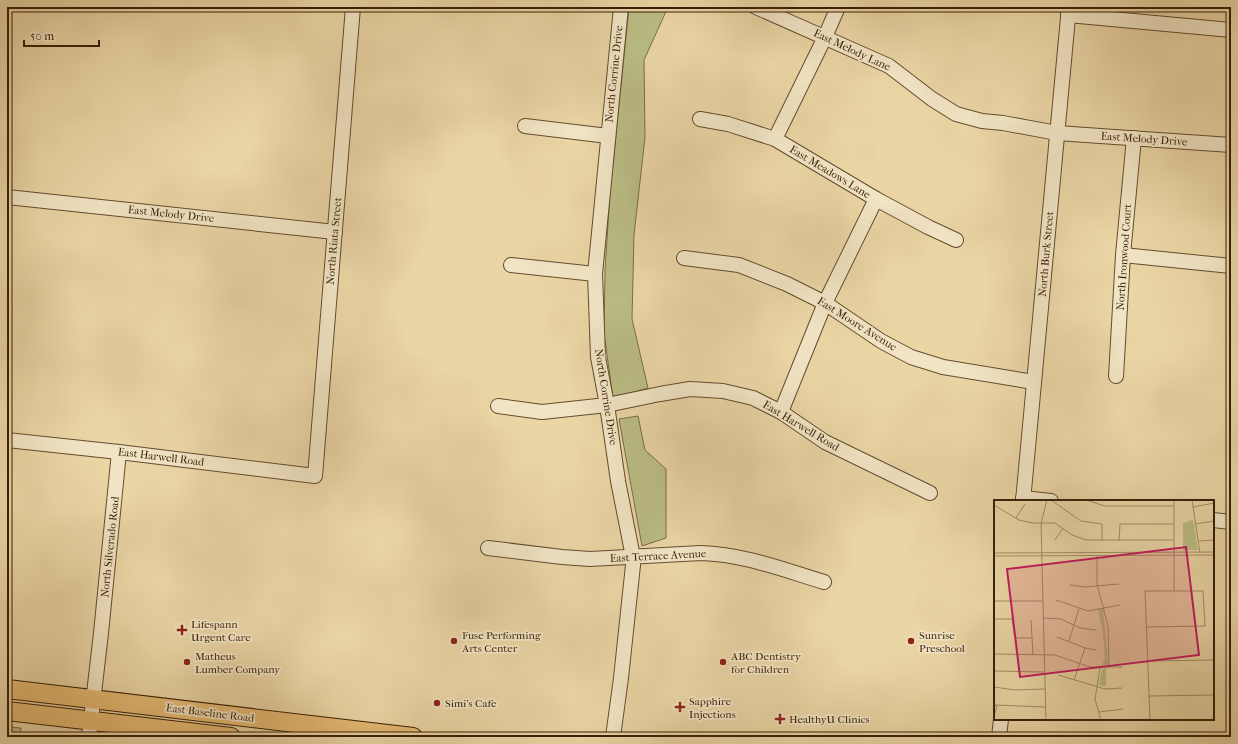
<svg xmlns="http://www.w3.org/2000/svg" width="1238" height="744" viewBox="0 0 1238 744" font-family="'IM FELL French Canon',serif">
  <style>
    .green { fill: #babc84; stroke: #796e45 }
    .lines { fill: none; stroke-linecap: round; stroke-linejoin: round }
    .minor-casing { stroke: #644c2e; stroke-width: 16 }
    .major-casing { stroke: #381f06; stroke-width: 20 }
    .minor { stroke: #f1e4c4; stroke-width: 14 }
    .major { stroke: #e5ba72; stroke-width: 18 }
    .poi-dot { fill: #8f2418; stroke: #f1e4c4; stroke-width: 1.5 }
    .labels { text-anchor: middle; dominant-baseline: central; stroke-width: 3.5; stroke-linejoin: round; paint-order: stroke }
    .street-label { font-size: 11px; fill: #381f06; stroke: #f1e4c4 }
    .poi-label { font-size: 11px; fill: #381f06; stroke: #f1e4c4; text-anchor: start }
    .inset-road { fill: none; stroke: #a38c65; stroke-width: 1 }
    .view { fill: #c2185b; fill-opacity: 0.15; stroke: #c2185b; stroke-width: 2 }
    .inset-edge { fill: none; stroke: #381f06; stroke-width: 2 }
  </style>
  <rect width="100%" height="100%" fill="#ead5a5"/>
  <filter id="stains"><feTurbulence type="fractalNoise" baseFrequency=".005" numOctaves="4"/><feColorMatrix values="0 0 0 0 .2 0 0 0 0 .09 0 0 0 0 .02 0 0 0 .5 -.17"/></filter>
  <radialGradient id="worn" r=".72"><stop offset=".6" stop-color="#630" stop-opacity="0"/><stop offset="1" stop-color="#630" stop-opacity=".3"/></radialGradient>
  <g class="green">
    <polygon points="629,7 668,7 644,60 645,137 634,235 632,319 648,388 613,398 604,333 605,270 610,193"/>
    <polygon points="638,416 645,450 666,469 666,538 642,546 619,419"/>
    <polygon points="7,727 21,728 20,737 7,737"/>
  </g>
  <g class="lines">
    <defs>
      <g id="minor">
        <polyline points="756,7 889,66 932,99 956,114 982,121 1003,123 1057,133 1231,145"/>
        <polyline points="1068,15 1231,30"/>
        <polyline points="700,119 728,124 775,139 876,199 928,227 956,240"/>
        <polyline points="525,126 608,136"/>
        <polyline points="775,139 825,37 838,7"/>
        <polyline points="7,197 335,232"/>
        <polyline points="1123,255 1231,266"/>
        <polyline points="684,258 739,265 787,284 825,303 881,341 911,357 943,367 1034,382"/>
        <polyline points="511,265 595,274"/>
        <polyline points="1116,376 1123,255 1134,138"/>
        <polyline points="498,406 542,412 607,405 660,394 690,389 723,391 753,398 781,412 825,442 930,493"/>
        <polyline points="781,412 825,303 876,199"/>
        <polyline points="7,440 119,452 315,476 353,7"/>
        <polyline points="1023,498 1051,501"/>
        <polyline points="1023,501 1069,7"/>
        <polyline points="1213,520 1231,522"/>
        <path d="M488,548L562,557L590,559L701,553C743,554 784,570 824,582"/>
        <polyline points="89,737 101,633 119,452"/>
        <polyline points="613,737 621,678 633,565 633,557 618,481 607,405 598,357 595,274 621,7"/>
        <polyline points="999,737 1001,719"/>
      </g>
      <g id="major">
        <polyline points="7,689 413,737"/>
        <polyline points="7,711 231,737"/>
      </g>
    </defs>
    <use href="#minor" class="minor-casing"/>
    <use href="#major" class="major-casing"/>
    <use href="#minor" class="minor"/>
    <use href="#major" class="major"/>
  </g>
  <g class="poi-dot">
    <path d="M180 624h4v4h4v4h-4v4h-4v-4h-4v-4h4z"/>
    <circle cx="454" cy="641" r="4"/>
    <circle cx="911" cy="641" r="4"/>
    <circle cx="187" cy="662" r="4"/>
    <circle cx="723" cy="662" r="4"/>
    <circle cx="437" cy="703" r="4"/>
    <path d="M678 701h4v4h4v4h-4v4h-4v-4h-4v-4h4z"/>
    <path d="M778 713h4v4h4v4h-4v4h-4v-4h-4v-4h4z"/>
  </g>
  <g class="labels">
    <g class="street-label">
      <text transform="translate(852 50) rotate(25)">East Melody Lane</text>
      <text transform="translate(614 74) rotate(-84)">North Corrine Drive</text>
      <text transform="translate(1144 139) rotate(4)">East Melody Drive</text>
      <text transform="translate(830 172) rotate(31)">East Meadows Lane</text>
      <text transform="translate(171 214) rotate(6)">East Melody Drive</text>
      <text transform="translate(334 241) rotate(-85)">North Riata Street</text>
      <text transform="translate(1046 254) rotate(-85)">North Burk Street</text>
      <text transform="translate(1124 257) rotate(-86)">North Ironwood Court</text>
      <text transform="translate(857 324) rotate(32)">East Moore Avenue</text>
      <text transform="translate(606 397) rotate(81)">North Corrine Drive</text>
      <text transform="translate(801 426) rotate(31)">East Harwell Road</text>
      <text transform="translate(161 457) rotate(7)">East Harwell Road</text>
      <text transform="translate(110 547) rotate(-84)">North Silverado Road</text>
      <text transform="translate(658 556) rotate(-3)">East Terrace Avenue</text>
      <text transform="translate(210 713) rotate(7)">East Baseline Road</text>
    </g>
    <g class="poi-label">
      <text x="191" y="624">Lifespann<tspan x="191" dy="13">Urgent Care</tspan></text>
      <text x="462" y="635">Fuse Performing<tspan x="462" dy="13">Arts Center</tspan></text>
      <text x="919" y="635">Sunrise<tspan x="919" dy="13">Preschool</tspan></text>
      <text x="195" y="656">Matheus<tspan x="195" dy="13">Lumber Company</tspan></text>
      <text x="731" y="656">ABC Dentistry<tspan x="731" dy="13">for Children</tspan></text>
      <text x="689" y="701">Sapphire<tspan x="689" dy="13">Injections</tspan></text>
      <text x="445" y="703">Simi's Cafe</text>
      <text x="789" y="719">HealthyU Clinics</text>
    </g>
  </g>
  <g transform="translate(994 500)">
    <rect width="220" height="220" fill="#ead5a5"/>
    <path d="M199,20L204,50H189V23ZM109,108L114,165L108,166L111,158L109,132L104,110ZM112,168V186H108L105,185L108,169Z" fill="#babc84"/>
    <path class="inset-road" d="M57,0L87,21L108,24V41M92,0L111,6H180M180,0V91M198,0L206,53M0,5L25,20L39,23H61L78,35L92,40H179M199,7L220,3M22,18L31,4M202,24L220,21M61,40L69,28M125,41L126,24H180M205,41L220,40M0,53L220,52M103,55V84L114,126L115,167M0,56L220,55M76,85L91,87L125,84M62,100L94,111L126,105M0,101H48M49,118L67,119L86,128L102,130M0,119H18L21,138H38M37,120L39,155M153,127L211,126L209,91H151L156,220M63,137L91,148L102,150M75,141L85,109M0,154L61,155L96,167H128M154,161L220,160M106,168L101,199L107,220M0,171L50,172M64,175L111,189L128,188M80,180L91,148M0,187L21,190L51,189M155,196L220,195M0,205L51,207M105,212L129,209M0,217L3,205M52,220L47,23L53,0"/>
    <path class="view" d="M192,47L205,155L26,177L13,69Z"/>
    <rect width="220" height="220" class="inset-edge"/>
  </g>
  <rect width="1238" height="744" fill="none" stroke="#ead5a5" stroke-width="24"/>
  <rect x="8" y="8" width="1222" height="728" fill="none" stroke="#381f06" stroke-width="2"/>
  <rect x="12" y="12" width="1214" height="720" fill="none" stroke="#381f06"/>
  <path d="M24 40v6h75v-6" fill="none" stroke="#381f06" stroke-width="2"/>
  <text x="30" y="40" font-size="12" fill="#381f06" stroke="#f1e4c4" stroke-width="3" paint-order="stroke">50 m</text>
  <rect width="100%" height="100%" filter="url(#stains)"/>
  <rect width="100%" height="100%" fill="url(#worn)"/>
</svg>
